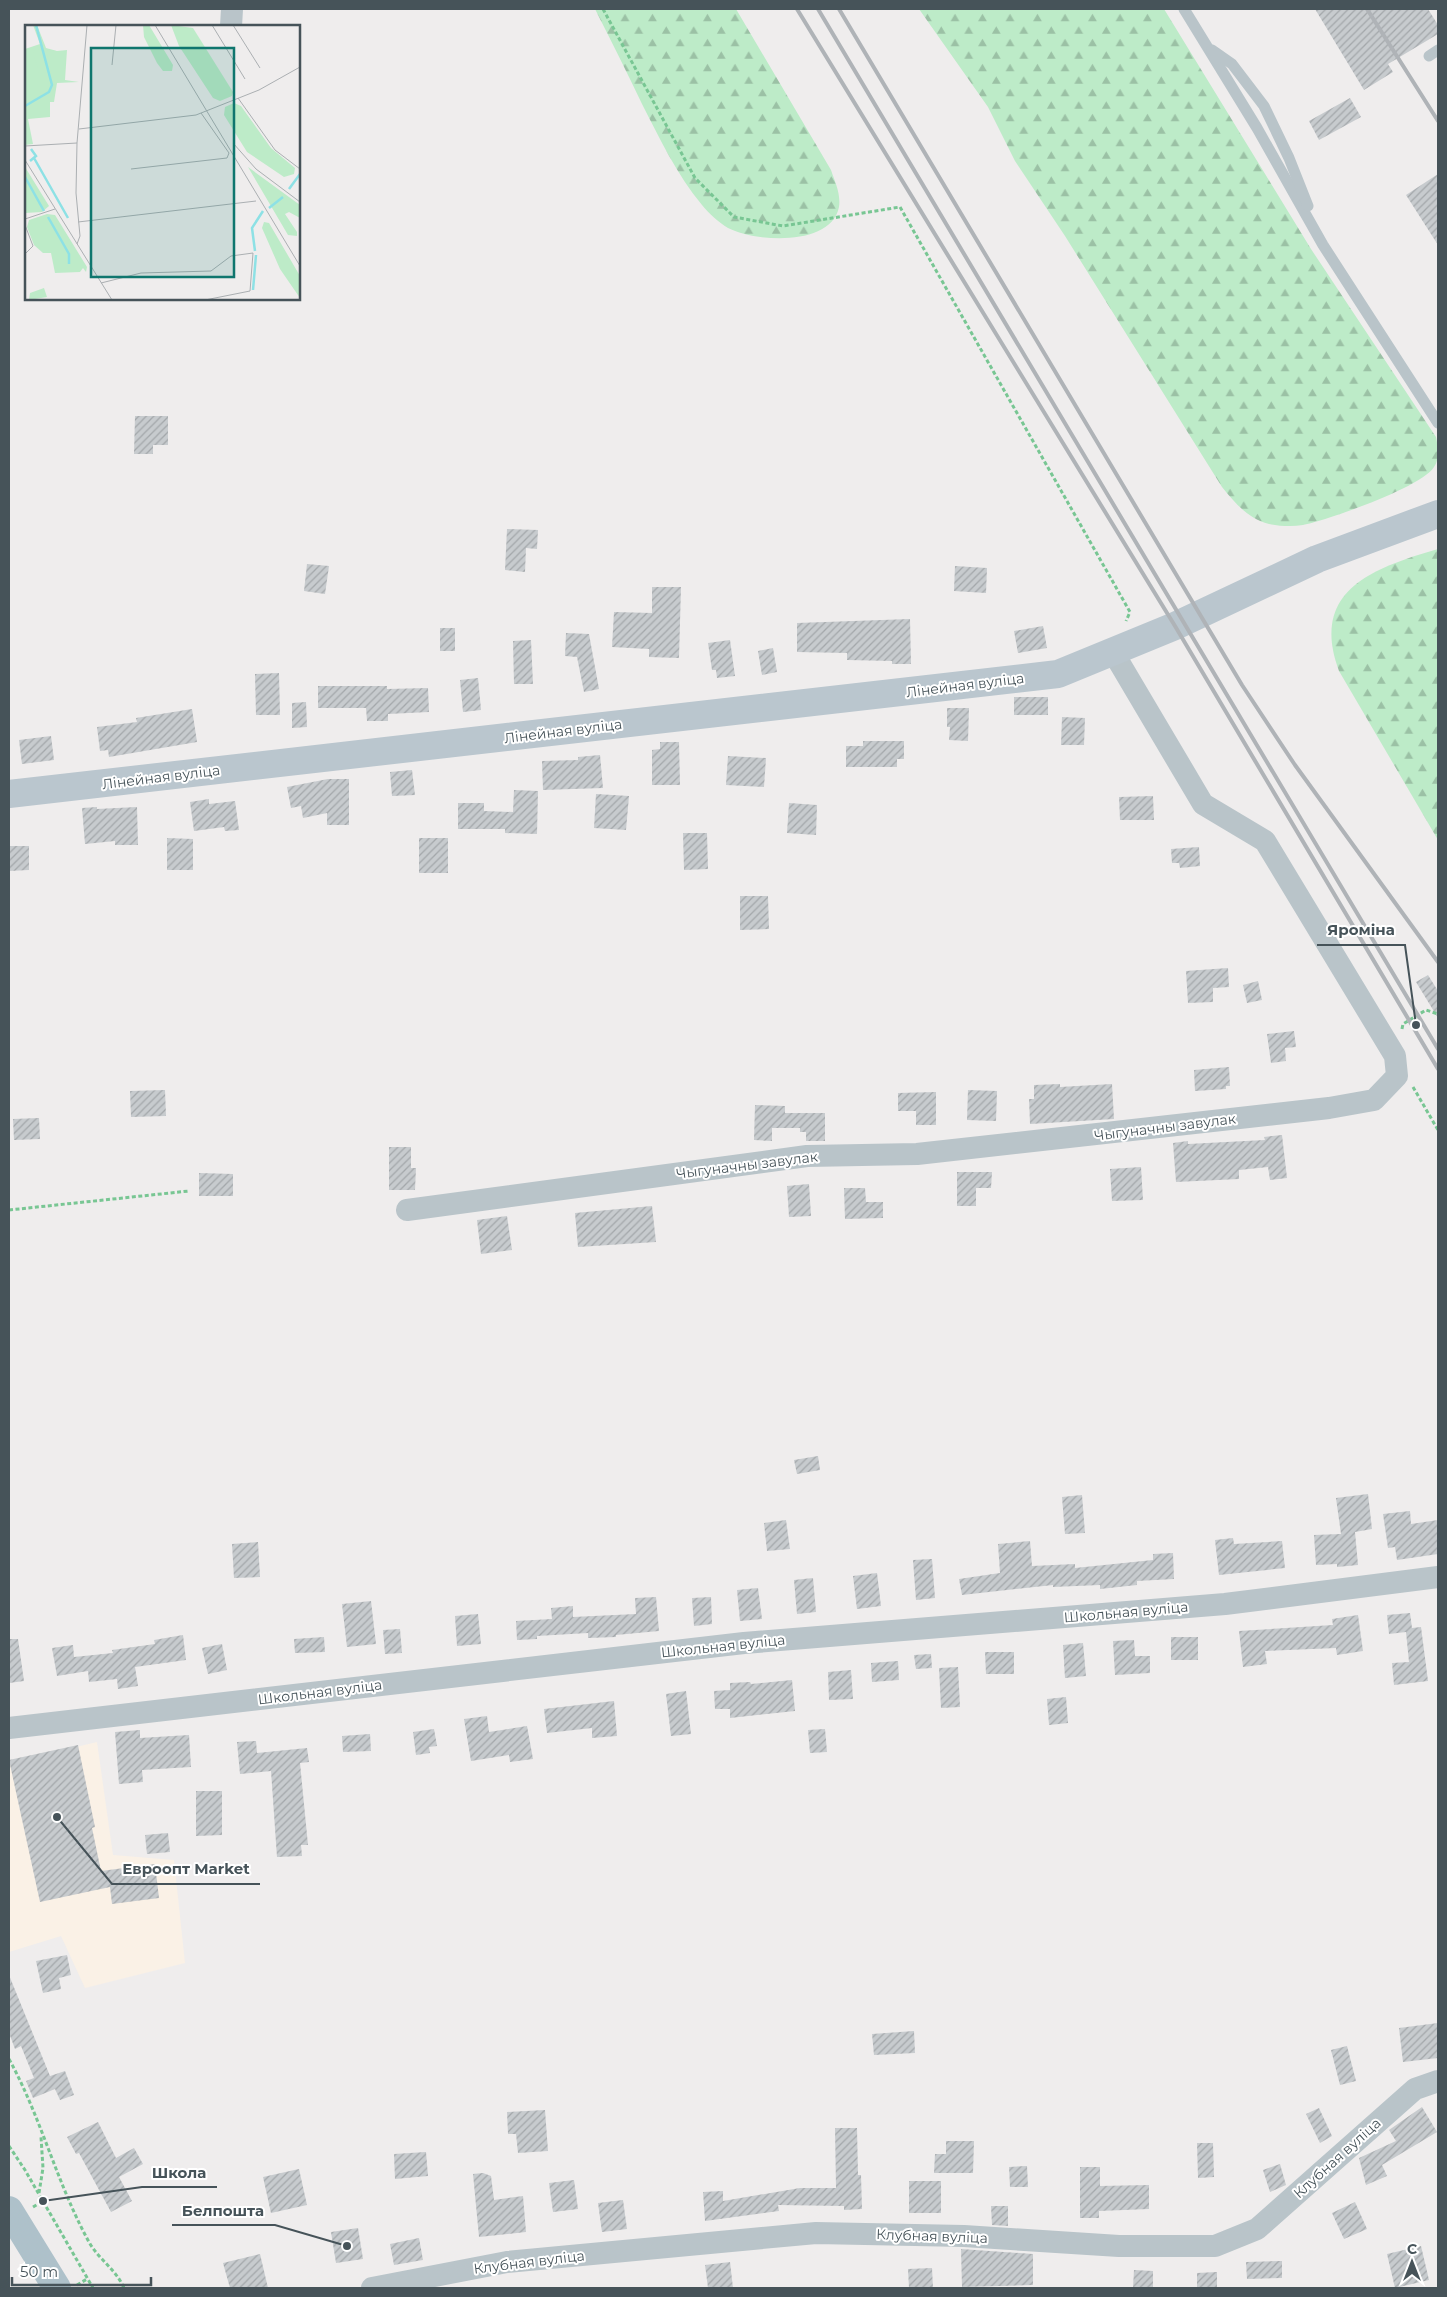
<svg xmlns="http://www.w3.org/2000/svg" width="1447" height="2297" viewBox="0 0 1447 2297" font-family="Montserrat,sans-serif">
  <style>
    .commercial { fill: #faf1e6 }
    .forest { fill: url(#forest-firs) }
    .building { fill: url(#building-hatch) }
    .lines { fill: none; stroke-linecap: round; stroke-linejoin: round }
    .path { stroke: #78c693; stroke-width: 3; stroke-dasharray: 4 2.5; stroke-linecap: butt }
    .lane { stroke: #b9c4c9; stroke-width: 11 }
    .street { stroke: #b9c4c9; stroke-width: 22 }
    .secondary { stroke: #bac6ce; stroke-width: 28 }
    .primary { stroke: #aec1ca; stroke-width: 28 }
    .rail { stroke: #afb3b7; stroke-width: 4 }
    .labels { text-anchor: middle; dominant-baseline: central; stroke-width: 4; stroke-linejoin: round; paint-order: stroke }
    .street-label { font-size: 14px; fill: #465359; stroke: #fff }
    .inset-river { fill: none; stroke: #8de1e5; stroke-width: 2.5 }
    .inset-road { fill: none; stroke: #abafb2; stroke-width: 1 }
    .view { fill: #0f766e; fill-opacity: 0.15; stroke: #0f766e; stroke-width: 2.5 }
    .inset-edge { fill: none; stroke: #465359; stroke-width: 2.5 }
    .leader { fill: none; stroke: #465359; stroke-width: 2 }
    .callout-dot { fill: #465359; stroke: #fff; stroke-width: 2 }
    .callout-label { font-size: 15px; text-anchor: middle; font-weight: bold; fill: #465359; stroke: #fff; stroke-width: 4; stroke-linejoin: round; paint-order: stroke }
  </style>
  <defs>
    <pattern id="forest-firs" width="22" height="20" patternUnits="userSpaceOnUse" patternTransform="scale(1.25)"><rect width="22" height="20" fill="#bdebc8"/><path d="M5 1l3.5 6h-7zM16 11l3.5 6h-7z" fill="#9bc1a5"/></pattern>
    <pattern id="building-hatch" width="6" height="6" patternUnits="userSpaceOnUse" patternTransform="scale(1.25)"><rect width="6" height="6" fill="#c7cbce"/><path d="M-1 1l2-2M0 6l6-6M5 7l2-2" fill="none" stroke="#a3a7aa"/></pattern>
  </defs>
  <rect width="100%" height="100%" fill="#efeded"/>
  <polygon class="commercial" points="97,1742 113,1855 174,1860 185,1963 85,1988 61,1936 9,1952 9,1763"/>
  <g class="forest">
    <path d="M595,9H736L831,170C835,182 841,194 839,207C831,247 755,242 728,228C720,223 708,213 702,205C677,175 660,139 642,104C627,72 611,41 595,9Z"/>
    <path d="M919,9H1164L1311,249L1436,437C1438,447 1440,458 1434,467C1422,487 1328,520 1303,525C1292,527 1280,526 1269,524C1247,518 1235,503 1222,487L1065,236L1015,161L988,107Z"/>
    <path d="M1438,549V840L1339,671C1309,590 1373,568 1438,549Z"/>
  </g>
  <g class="building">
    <polygon points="1315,9 1428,9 1438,25 1438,34 1388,64 1393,72 1364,90"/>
    <polygon points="1350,98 1361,117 1319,140 1309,121"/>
    <polygon points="1438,174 1438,245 1406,195"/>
    <polygon points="135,416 168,416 168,445 153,445 153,454 134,454"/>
    <polygon points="507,529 538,530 537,549 526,548 525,572 505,570"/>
    <polygon points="307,564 329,566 325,594 304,591"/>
    <polygon points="955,566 987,568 986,593 954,591"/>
    <polygon points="652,587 681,587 679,658 649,657 649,649 612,647 614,612 652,613"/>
    <polygon points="910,619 911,664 892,664 892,661 847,660 847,653 797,652 797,623"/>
    <polygon points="1043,626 1047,648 1018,653 1014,631"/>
    <rect x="440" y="628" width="15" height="23"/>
    <polygon points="566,633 589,634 599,689 584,692 577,657 565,656"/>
    <polygon points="531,640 533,684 514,684 513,641"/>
    <polygon points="730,640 735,676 717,678 716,670 712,670 708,643"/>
    <polygon points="773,648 777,672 762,675 758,651"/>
    <polygon points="279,673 280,715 256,715 255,674"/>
    <polygon points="478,678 481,710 463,712 460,680"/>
    <polygon points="318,686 387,686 387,689 428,688 429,712 388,714 388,721 367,721 366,708 318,708"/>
    <rect x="1014" y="697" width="34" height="18"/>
    <polygon points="306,702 307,727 292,728 292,703"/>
    <polygon points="947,708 969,708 968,741 949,740 950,727 947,727"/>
    <polygon points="192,709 197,742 109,757 108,750 100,751 97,727 137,722 136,718"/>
    <polygon points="1062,717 1085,718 1084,745 1061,745"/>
    <polygon points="51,736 54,760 22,764 19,740"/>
    <polygon points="863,741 904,741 904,759 897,759 897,767 846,767 846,746 863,746"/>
    <polygon points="660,742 679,742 680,785 652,785 652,750 660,749"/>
    <polygon points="600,755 603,788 543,790 542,761 578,760 578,757"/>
    <polygon points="728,756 766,758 764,787 726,785"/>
    <polygon points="412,770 415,795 392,796 390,772"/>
    <polygon points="328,779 349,779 349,825 327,825 327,813 303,818 301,806 291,808 287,787"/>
    <polygon points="514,790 538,791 537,834 505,833 505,829 458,829 458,803 484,803 484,811 513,812"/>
    <polygon points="596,794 629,796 626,830 594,828"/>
    <polygon points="1153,796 1154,820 1120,820 1119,797"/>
    <polygon points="209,799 209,804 235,801 239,830 225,831 224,827 194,831 190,802"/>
    <polygon points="789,803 817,805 816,835 787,833"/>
    <polygon points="97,807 97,809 137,807 138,845 115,845 115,841 85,844 82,808"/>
    <polygon points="683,833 707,833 708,869 684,870"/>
    <polygon points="167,838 193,839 193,870 167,870"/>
    <rect x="419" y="838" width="29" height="35"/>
    <polygon points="9,846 29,846 29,870 9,871"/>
    <polygon points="1199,847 1200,866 1180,868 1179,863 1172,863 1171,849"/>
    <polygon points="740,896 768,896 769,929 740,930"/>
    <polygon points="1228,968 1229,987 1213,988 1213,1002 1188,1003 1186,971"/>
    <polygon points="1428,975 1438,991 1438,1018 1416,982"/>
    <polygon points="1258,981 1262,1000 1247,1003 1243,985"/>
    <polygon points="1294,1031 1296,1047 1285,1048 1286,1061 1271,1063 1267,1034"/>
    <polygon points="1229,1067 1230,1086 1226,1086 1226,1089 1195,1091 1194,1070"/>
    <polygon points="1060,1084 1060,1087 1112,1084 1114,1119 1030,1124 1029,1099 1034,1099 1034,1085"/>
    <polygon points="165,1090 166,1116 131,1117 130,1091"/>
    <polygon points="968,1090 997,1091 996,1121 967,1120"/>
    <polygon points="936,1092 936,1125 916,1125 916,1111 898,1111 898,1093"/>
    <polygon points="755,1105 785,1106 785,1113 825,1113 825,1141 806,1141 806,1132 800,1132 800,1128 772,1128 772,1141 754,1140"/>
    <polygon points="39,1118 40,1139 14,1140 13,1119"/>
    <polygon points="1282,1135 1287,1178 1270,1180 1268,1167 1239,1170 1239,1179 1176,1182 1173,1143 1188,1141 1188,1144 1265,1140 1264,1137"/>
    <polygon points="389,1147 411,1147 411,1168 416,1168 415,1190 389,1190"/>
    <polygon points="1141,1167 1143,1200 1112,1201 1110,1169"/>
    <polygon points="957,1172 992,1172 991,1188 976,1188 976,1206 957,1206"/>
    <polygon points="199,1173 233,1174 233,1196 199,1196"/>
    <polygon points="809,1184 811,1216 789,1217 787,1186"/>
    <polygon points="844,1188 865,1188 866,1202 883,1202 883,1218 845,1219"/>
    <polygon points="652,1206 656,1242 578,1247 575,1213"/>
    <polygon points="507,1216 512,1250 481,1254 477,1220"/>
    <polygon points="818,1456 820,1470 797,1474 794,1460"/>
    <polygon points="1368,1494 1372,1529 1355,1532 1358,1565 1337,1567 1337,1564 1316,1565 1314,1535 1341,1534 1336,1498"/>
    <polygon points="1082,1495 1085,1533 1065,1534 1062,1497"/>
    <polygon points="1410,1511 1411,1524 1438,1520 1438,1554 1397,1560 1395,1547 1388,1548 1383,1514"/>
    <polygon points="786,1520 790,1549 767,1551 764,1523"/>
    <polygon points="1233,1538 1234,1544 1282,1541 1285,1568 1219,1575 1215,1540"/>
    <polygon points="1030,1541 1032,1566 1075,1564 1075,1568 1153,1560 1153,1554 1173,1553 1174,1579 1137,1581 1137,1585 1100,1589 1100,1585 1053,1587 1053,1585 962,1595 959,1579 1000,1573 998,1544"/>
    <polygon points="258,1542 260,1577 234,1578 232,1544"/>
    <polygon points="932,1559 935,1598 916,1600 913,1560"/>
    <polygon points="877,1573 881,1606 857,1609 853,1576"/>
    <polygon points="813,1578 816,1612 797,1614 794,1580"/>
    <polygon points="758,1588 762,1619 740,1621 737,1590"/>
    <polygon points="656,1597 659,1631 616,1635 616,1637 588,1638 588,1633 537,1636 537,1639 517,1640 516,1621 552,1619 551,1608 573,1606 573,1617 636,1614 635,1598"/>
    <polygon points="711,1597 712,1624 694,1626 692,1598"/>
    <polygon points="371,1601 376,1644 347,1647 342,1604"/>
    <polygon points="1410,1613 1412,1628 1421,1627 1428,1681 1394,1685 1392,1663 1409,1662 1406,1632 1389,1634 1387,1615"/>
    <polygon points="478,1614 481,1644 457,1646 455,1616"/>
    <polygon points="1358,1615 1363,1651 1337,1655 1336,1648 1265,1651 1267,1664 1243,1667 1239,1631 1333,1625 1332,1619"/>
    <polygon points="400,1629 402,1653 385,1654 383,1630"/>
    <polygon points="183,1635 186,1660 135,1667 138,1686 118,1689 117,1679 89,1682 88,1671 57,1676 52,1648 73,1645 74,1657 113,1653 112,1650 155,1644 154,1640"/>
    <polygon points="324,1637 325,1652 295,1653 294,1639"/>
    <rect x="1171" y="1637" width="27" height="23"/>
    <polygon points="9,1639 18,1639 24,1681 9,1683"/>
    <polygon points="1134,1640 1135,1656 1150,1656 1150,1673 1115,1675 1113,1641"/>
    <polygon points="1083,1643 1086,1676 1065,1678 1063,1645"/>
    <polygon points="222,1644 227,1670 208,1674 202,1648"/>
    <polygon points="985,1652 1014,1652 1014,1674 986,1674"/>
    <polygon points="931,1654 932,1668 916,1669 914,1655"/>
    <polygon points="898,1661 899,1680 872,1682 871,1663"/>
    <polygon points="958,1667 960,1707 941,1708 939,1668"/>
    <polygon points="851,1670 853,1699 829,1700 828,1672"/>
    <polygon points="792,1680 795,1711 730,1718 730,1709 715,1709 714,1691 730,1690 730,1683 750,1682 751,1684"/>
    <polygon points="686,1691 691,1734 671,1736 666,1694"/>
    <polygon points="1066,1697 1068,1723 1049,1725 1047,1699"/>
    <polygon points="614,1701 617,1736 592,1738 592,1728 547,1733 544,1709"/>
    <polygon points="487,1716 489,1732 527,1726 533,1759 510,1762 509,1755 471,1761 464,1719"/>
    <polygon points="434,1729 437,1746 429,1747 430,1753 416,1755 413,1732"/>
    <polygon points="825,1729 827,1752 810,1753 808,1730"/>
    <polygon points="140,1730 140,1738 189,1735 191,1767 142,1770 143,1782 119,1784 115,1732"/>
    <polygon points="370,1734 371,1751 343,1752 342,1736"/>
    <polygon points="256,1741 257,1753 307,1748 309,1762 300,1763 308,1845 301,1845 302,1856 277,1857 271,1771 240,1774 237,1742"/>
    <polygon points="78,1745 95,1827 92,1828 101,1871 155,1864 159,1898 112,1904 110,1887 40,1902 9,1760"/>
    <polygon points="196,1791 222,1791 222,1835 196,1836"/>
    <polygon points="168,1833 170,1852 147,1854 145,1835"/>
    <polygon points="67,1955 71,1975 59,1978 61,1989 43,1993 36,1961"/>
    <polygon points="9,1975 50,2076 65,2071 74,2095 60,2100 55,2089 33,2098 26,2081 34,2078 21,2046 15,2049 9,2033"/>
    <polygon points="1438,2023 1438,2058 1403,2062 1399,2028"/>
    <polygon points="914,2031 915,2053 874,2055 872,2034"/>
    <polygon points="1347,2046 1356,2081 1340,2085 1331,2050"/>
    <polygon points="1422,2107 1437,2132 1382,2165 1387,2176 1366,2185 1359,2158 1396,2141 1389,2130"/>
    <polygon points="1319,2108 1332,2136 1320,2143 1306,2114"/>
    <polygon points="545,2110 548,2151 518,2153 516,2134 508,2134 507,2112"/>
    <polygon points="98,2122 116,2158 134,2148 143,2164 119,2177 132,2201 111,2212 79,2153 76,2154 67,2137"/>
    <polygon points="835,2128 857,2128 858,2175 861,2175 862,2209 844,2210 844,2206 778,2205 779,2211 705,2221 703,2192 723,2191 723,2201 800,2188 836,2188"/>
    <polygon points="946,2141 974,2141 973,2173 934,2173 935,2154 946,2154"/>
    <polygon points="1197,2143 1213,2143 1214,2177 1198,2178"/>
    <polygon points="426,2152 428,2176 395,2179 394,2154"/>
    <polygon points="1280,2164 1286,2185 1270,2192 1263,2170"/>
    <polygon points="1027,2166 1028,2187 1010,2187 1009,2167"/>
    <polygon points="1080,2167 1100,2167 1100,2186 1149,2185 1149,2209 1099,2211 1099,2218 1080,2218"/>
    <polygon points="299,2169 307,2205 271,2213 263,2177"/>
    <polygon points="483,2173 491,2176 494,2200 523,2196 526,2232 479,2237 473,2174"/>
    <polygon points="574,2180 578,2209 553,2212 549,2183"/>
    <rect x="909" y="2181" width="32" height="32"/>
    <polygon points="623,2200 627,2229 602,2232 598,2203"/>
    <polygon points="1355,2202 1367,2229 1344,2239 1332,2213"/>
    <polygon points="991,2206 1008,2206 1008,2226 992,2225"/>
    <polygon points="358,2228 363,2259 336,2263 331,2232"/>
    <polygon points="419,2238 423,2260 394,2265 390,2244"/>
    <polygon points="1421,2246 1429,2280 1395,2288 1387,2254"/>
    <polygon points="961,2249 1033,2254 1033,2285 962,2287"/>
    <polygon points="260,2254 268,2288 230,2288 223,2263"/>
    <polygon points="1282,2261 1282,2278 1247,2279 1246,2262"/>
    <polygon points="730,2262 733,2288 708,2288 705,2265"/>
    <polygon points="932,2268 933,2288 909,2288 908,2269"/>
    <polygon points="1134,2270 1153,2271 1153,2288 1133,2288"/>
    <polygon points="1217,2272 1217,2288 1197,2288 1197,2273"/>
  </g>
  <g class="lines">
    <g class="path">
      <polyline points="603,9 695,178 734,217 783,226 900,207 1130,612 1126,621"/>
      <polyline points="1402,1029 1403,1024 1426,1010 1438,1014"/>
      <polyline points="1413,1087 1438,1130"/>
      <polyline points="9,1210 189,1191"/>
      <path d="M9,2059C41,2117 57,2184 89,2242C99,2260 115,2268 124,2288"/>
      <polyline points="9,2146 25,2170 93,2288"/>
      <polyline points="39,2193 43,2168 41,2137"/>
      <polyline points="33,2207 43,2201"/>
      <polyline points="77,2285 87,2279"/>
    </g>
    <g class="lane">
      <polyline points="1184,9 1257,128 1323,245 1438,423"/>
      <polyline points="1212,50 1232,64 1264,106 1289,158 1308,206"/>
      <polyline points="1429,56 1438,50"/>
    </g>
    <g class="street">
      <polyline points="231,26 232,9"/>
      <polyline points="407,1210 807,1156 917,1154 1329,1108 1374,1100 1397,1076 1395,1056 1265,841 1203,804 1113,652"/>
      <polyline points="9,1728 744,1643 1225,1604 1438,1577"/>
      <polyline points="372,2288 507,2262 816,2233 964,2236 1119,2246 1215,2246 1257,2229 1415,2089 1438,2081"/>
    </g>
    <polyline class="secondary" points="9,794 1058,674 1175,626 1317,559 1438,514"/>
    <polyline class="primary" points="9,2210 57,2288"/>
    <g class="rail">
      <polyline points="797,9 1175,626 1438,1069"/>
      <polyline points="818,9 1438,1049"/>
      <polyline points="839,9 1242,685 1295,765 1438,962"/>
      <polyline points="1367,9 1438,121"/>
    </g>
  </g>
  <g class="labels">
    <g class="street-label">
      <text transform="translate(965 685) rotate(-7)">Лінейная вуліца</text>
      <text transform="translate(563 731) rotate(-7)">Лінейная вуліца</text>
      <text transform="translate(161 777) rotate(-7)">Лінейная вуліца</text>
      <text transform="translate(1165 1127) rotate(-7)">Чыгуначны завулак</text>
      <text transform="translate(747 1165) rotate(-7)">Чыгуначны завулак</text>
      <text transform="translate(1126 1612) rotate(-5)">Школьная вуліца</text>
      <text transform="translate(723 1646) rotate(-6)">Школьная вуліца</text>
      <text transform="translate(320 1692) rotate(-7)">Школьная вуліца</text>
      <text transform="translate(1337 2158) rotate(-42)">Клубная вуліца</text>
      <text transform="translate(932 2236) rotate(2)">Клубная вуліца</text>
      <text transform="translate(529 2262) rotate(-7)">Клубная вуліца</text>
    </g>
  </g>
  <g transform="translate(25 25)">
    <rect width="275" height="275" fill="#efeded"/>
    <path d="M8,0H12L21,23L32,26L42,25L40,55L54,57L32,58L29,77H25V92L3,94L8,119L0,120V24L15,19ZM0,142L24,181L17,187L0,188ZM22,189L30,190L62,242L61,247L58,243L55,247L30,248L26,228H18L9,220L2,202L4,195Z" fill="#bdebc8"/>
    <path d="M118,0H124L148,40L147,46H138L132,38L119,12ZM146,0L168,3L208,67L207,71L195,76L188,73L154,21ZM16,24L22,47L14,49L8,26ZM21,25L41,27L39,55H28ZM209,78L216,81L246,123L270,143L269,149L259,152L222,127L199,90L200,82ZM223,142L275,180V193L264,187L260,189L272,207V211L263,210ZM239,197L244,198L275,251V273L255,244L237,203Z" fill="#bdebc8"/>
    <path d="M19,263L22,272L4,275L5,268Z" fill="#bdebc8"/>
    <path class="inset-river" d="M0,81L24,67L27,60L11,0M9,133L43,193M5,136L11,131L6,124M0,152L19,186M264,164L275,149M244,183L258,172M23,192L44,229V239M230,226L227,203L238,186M228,265L231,230"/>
    <path class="inset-road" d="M130,0L275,241M187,0L220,54M208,0L235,43M87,40L91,0M213,73L250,125L275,144M54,104L171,90L234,65L275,42M208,118L231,144L275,177M0,121L52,118M0,135L87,275M106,144L202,133L204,128L176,88M0,194L30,184M53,197L231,176M0,200L8,221L0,229M52,219L55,211L51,168L52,118L62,0M76,258L116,248L186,246L206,231L228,228L225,266L180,275"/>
    <path class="view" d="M66,23H209V252H66Z"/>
    <rect width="275" height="275" class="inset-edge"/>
  </g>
  <path class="leader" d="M1416 1025L1405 945H1317M57 1817L112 1884H260M43 2201L142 2187H217M347 2246L275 2225H172"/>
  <g class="callout-dot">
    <circle cx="1416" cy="1025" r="5"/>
    <circle cx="57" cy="1817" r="5"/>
    <circle cx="43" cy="2201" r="5"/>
    <circle cx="347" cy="2246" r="5"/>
  </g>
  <g class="callout-label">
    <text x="1361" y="935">Яроміна</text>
    <text x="186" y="1874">Евроопт Market</text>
    <text x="179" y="2178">Школа</text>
    <text x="223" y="2216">Белпошта</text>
  </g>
  <rect width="1447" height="2297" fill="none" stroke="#465359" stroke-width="20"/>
  <g transform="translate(1412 2262)" stroke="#ffffff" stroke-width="4" paint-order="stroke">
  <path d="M0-4L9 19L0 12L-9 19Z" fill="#465359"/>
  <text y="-8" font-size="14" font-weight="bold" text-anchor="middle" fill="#465359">С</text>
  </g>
  <path d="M12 2277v8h139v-8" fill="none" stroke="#465359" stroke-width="2.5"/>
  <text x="20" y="2277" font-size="15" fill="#465359" stroke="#ffffff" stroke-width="4" paint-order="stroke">50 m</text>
</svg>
